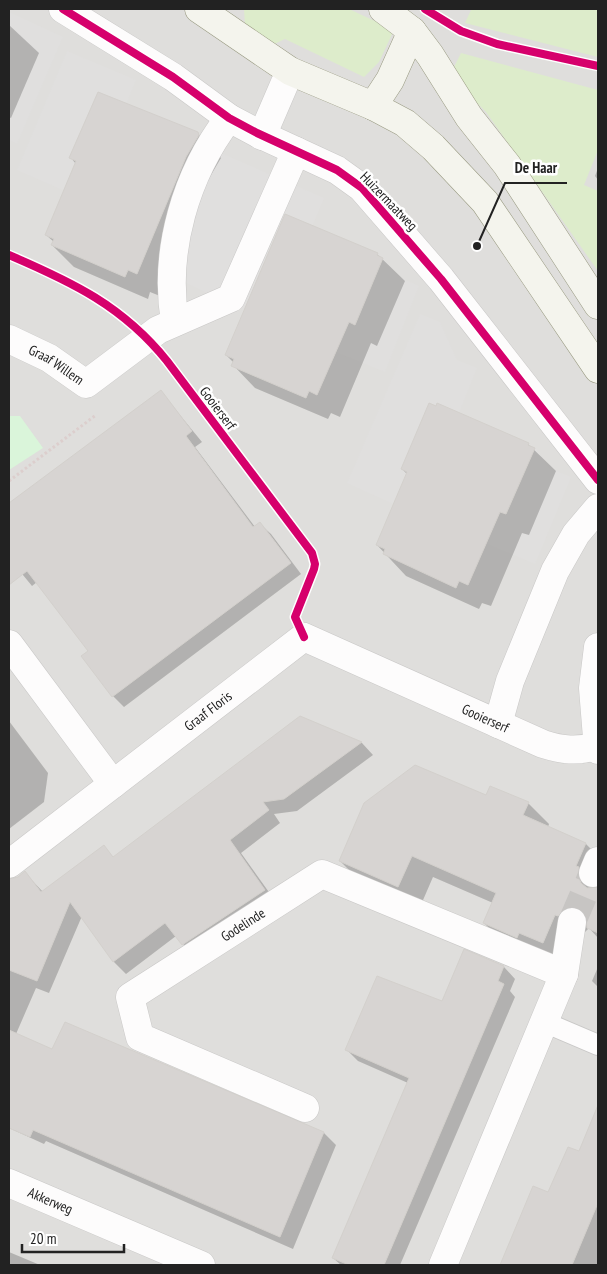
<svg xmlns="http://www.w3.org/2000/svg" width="607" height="1274" viewBox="0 0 607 1274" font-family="'PT Sans Narrow',sans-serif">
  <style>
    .residential { fill: #dfdedc }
    .grass { fill: #ddeccb }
    .park { fill: #daf5da }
    .parking { fill: #e0dfde }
    .shadow { fill: #0003 }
    .building { fill: #d7d4d2; stroke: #d3d0cc }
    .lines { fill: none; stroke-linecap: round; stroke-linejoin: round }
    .street-tunnel { stroke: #c7c5c3; stroke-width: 28; stroke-dasharray: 28 14; stroke-linecap: butt }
    .lane-casing { stroke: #c9c8c7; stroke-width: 22 }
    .street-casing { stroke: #c9c8c7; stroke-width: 29 }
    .secondary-casing { stroke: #999a82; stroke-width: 29 }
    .path { stroke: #dccecd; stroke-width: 3; stroke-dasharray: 2.5 2.5; stroke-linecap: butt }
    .lane { stroke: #fdfcfc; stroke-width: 20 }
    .street { stroke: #fdfcfc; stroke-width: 28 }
    .secondary { stroke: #f4f4ed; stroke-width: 28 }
    .cycleway-casing { stroke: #fff; stroke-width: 11 }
    .cycleway { stroke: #d6006c; stroke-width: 8 }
    .labels { text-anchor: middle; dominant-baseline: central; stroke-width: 5; stroke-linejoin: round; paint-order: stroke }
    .street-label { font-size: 14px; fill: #222; stroke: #fff }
    .leader { fill: none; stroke: #222; stroke-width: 2 }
    .callout-dot { fill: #222; stroke: #fff; stroke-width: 2 }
    .callout-label { font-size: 15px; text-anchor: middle; font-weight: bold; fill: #222; stroke: #fff; stroke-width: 5; stroke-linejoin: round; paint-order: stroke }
  </style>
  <rect width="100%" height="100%" fill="#f0eeeb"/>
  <rect class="residential" x="9" y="9" width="589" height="1256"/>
  <g class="grass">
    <polygon points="244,9 349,9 394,30 379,62 364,77 285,39 268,47 245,26"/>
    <polygon points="468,9 598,9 598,57 465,23 471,10"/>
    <polygon points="461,53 598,90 598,150 584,185 598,191 598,271 486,112 467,93 453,69"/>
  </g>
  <polygon class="park" points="9,416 20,416 43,448 9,470"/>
  <g class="parking">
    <polygon points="9,12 63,37 17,144 9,140"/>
    <polygon points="67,51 136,80 88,201 17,170"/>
    <polygon points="184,137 324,198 271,324 160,270 165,236 147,229"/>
    <polygon points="362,250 384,260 399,277 419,286 385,372 321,346"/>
    <polygon points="420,314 440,322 457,360 477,368 418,515 347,483"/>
    <polygon points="509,438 536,449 549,468 571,477 535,564 469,536"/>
  </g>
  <g class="shadow">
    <polygon points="9,25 39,53 11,118 9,117"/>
    <polygon points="197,133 221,158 208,180 160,296 150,292 148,299 74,267 52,245 54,242 46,235 76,164 71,158"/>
    <polygon points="598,168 598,180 595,176"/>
    <polygon points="377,254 405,281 377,346 371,343 340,417 331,413 328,419 255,388 233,365 234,363 226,355"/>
    <polygon points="161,392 202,442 195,447 255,527 260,524 271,534 301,574 124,707 113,696 90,651 37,582 32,586 9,558 9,506"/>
    <polygon points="528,444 556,471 529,535 522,533 491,606 482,603 479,609 406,576 377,545 407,474 402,469"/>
    <polygon points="300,717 362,743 373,755 297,811 274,814 280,823 241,853 276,902 195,957 176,936 126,974 114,962 82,916 49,993 36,988 16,1034 53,1051 324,1133 336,1145 293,1249 46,1141 44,1144 9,1128 9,883 25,873 43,892 103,847 114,858"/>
    <polygon points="9,721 48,773 44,802 9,829"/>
    <polygon points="487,797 528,803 549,824 548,827 586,844 598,856 598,885 596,889 598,888 598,938 589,928 580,937 565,964 506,945 484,923 493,903 433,877 420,907 362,883 340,861"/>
    <polygon points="464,951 504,967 515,979 510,991 515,997 400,1265 341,1265 333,1258 408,1083 358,1061 347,1050 442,1003"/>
    <polygon points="598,967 598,987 592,981"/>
    <polygon points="598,1109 598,1265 501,1265 534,1188 549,1194 579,1153"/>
    <polygon points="9,1252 40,1265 9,1265"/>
  </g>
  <g class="building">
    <polygon points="98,92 198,132 199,135 186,157 137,274 128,270 125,277 51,245 54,239 45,235 76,161 69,158"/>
    <polygon points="285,214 378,253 377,255 383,258 355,325 349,322 317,395 309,391 306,398 231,366 234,359 225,355"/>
    <polygon points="161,390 192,431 186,436 253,527 260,522 291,563 112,697 81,656 88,651 27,571 9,585 9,503"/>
    <polygon points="429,403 436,406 437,403 529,443 528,445 535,448 506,514 500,512 468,585 459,581 456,588 383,554 385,549 376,545 407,472 401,469"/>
    <polygon points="300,716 362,742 284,799 263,802 269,810 230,840 265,890 182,945 165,923 113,962 70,902 37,981 9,970 9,879 18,877 25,871 41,892 104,845 113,857"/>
    <polygon points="415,765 486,795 490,786 529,802 523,815 586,843 576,866 579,867 578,875 581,883 587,888 598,887 598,933 587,928 586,916 581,910 574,907 566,908 558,916 555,915 543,943 519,933 517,938 483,923 496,893 412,856 398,887 339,861 364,803"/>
    <polygon points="464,949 504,966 498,981 504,984 384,1265 349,1265 332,1258 409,1078 345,1050 377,976 442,1001"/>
    <polygon points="65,1022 324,1132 280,1237 33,1130 30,1137 9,1128 9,1030 52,1049"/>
    <polygon points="598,1105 598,1203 572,1265 500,1265 533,1186 548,1192 568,1147 579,1151"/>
  </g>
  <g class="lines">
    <polyline class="street-tunnel" points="572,922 593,873"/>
    <defs>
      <polyline id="lane" points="544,1022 598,1045"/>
      <g id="street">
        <polyline points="63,9 173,77 229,118 257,133 337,170 362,188 441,279 598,480"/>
        <polyline points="262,136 290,71"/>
        <path d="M175,322C163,251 186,174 229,118"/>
        <path id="s1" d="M9,339L49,358L86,384L158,330L231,298L296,151"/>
        <polyline points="9,644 113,784"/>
        <polyline points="598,647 593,688 598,750"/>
        <polyline points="498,724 510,681 555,571 576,534 598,508"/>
        <path id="s2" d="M9,864L304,637L543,744C562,750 577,752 596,746"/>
        <polyline points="593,873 598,861"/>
        <path id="s3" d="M305,1108L140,1037L130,997L322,874L564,974"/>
        <path id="s4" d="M9,1183L201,1265"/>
        <polyline points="443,1265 564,974 572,922"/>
      </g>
      <g id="secondary">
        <polyline points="199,9 290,71 373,106 405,123 433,147 485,202 598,369"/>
        <polyline points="383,9 412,31 430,55 469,117 507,165 598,305"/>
        <polyline points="373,106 390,80 412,31"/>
      </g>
    </defs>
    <use href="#lane" class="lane-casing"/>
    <use href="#street" class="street-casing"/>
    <use href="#secondary" class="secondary-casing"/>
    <polyline class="path" points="9,481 96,415"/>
    <use href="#lane" class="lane"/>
    <use href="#street" class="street"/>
    <use href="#secondary" class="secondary"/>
    <defs>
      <g id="cycleway">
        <polyline points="63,9 173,77 229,118 257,133 337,170 362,188 441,279 598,480"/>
        <polyline points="425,9 461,31 497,44 598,66"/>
        <path d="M9,255C72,282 123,306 167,361L312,553L315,564L314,569L295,617L304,637"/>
      </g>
    </defs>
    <use href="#cycleway" class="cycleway-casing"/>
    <use href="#cycleway" class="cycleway"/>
  </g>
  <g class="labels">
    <g class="street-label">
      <text transform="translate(389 201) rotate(46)">Huizermaatweg</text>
      <text stroke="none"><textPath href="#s1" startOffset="54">Graaf Willem</textPath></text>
      <text transform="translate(218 408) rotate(53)">Gooierserf</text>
      <text stroke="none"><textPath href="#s2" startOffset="251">Graaf Floris</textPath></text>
      <text stroke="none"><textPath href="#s2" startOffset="571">Gooierserf</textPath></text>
      <text stroke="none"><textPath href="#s3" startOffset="355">Godelinde</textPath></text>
      <text stroke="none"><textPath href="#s4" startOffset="45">Akkerweg</textPath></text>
    </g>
  </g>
  <path class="leader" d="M477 246L505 183H567"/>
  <circle class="callout-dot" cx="477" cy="246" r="5"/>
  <g class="callout-label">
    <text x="536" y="173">De Haar</text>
  </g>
  <rect width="607" height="1274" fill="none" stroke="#222222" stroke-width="20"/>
  <path d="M22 1244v8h102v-8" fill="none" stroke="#222222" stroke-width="2.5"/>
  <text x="30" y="1244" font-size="15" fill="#222222" stroke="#ffffff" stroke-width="4" paint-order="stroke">20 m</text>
</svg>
